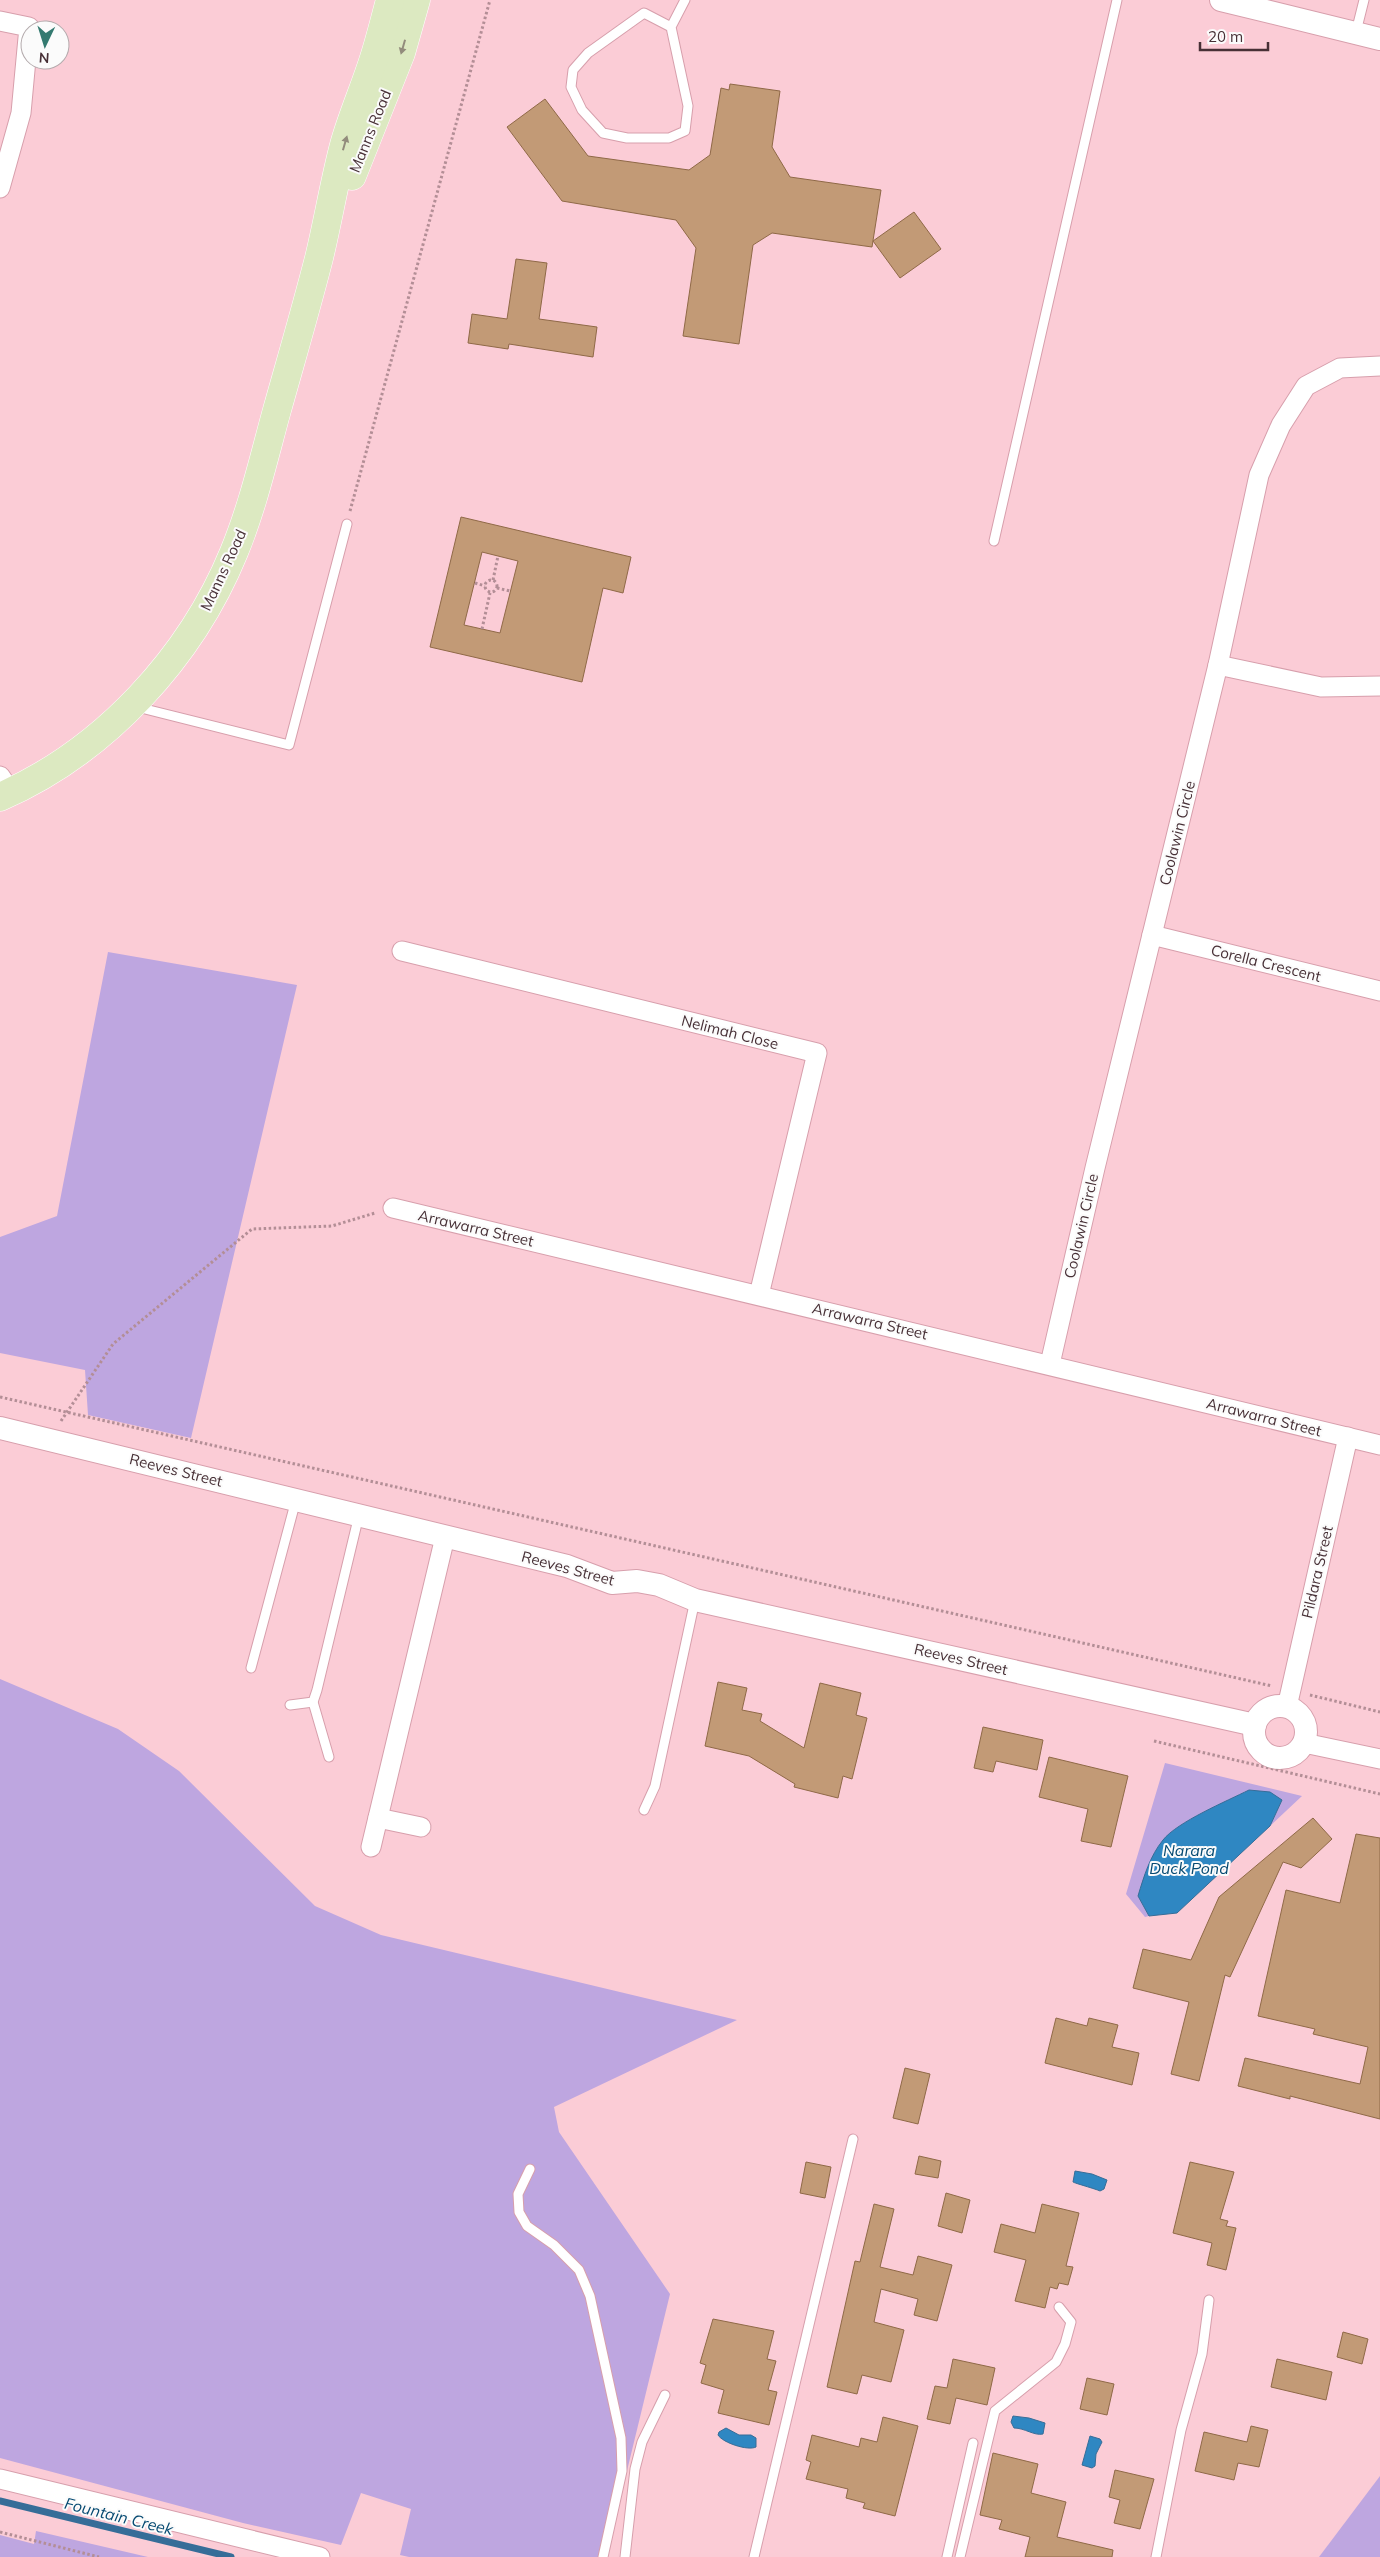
<svg xmlns="http://www.w3.org/2000/svg" width="1380" height="2557" viewBox="0 0 1380 2557" font-family="Mulish,sans-serif">
  <style>
    .green { fill: #bea6e0 }
    .water { fill: #2f87c2; stroke: #366d98 }
    .lines { fill: none; stroke-linecap: round; stroke-linejoin: round }
    .stream { stroke: #366d98; stroke-width: 7 }
    .building { fill: #c29a76; stroke: #8f6947; fill-rule: evenodd }
    .service-casing { stroke: #d79fac; stroke-width: 11 }
    .minor-casing { stroke: #d79fac; stroke-width: 21 }
    .tertiary-casing { stroke: #d79fac; stroke-width: 24 }
    .primary-casing { stroke: #fff; stroke-width: 29 }
    .path { stroke: #b38e96; stroke-width: 3; stroke-dasharray: 2.5 2.5; stroke-linecap: butt }
    .service { stroke: #fff; stroke-width: 9 }
    .minor { stroke: #fff; stroke-width: 19 }
    .tertiary { stroke: #fff; stroke-width: 22 }
    .primary { stroke: #dce9c1; stroke-width: 28 }
    .oneway { fill: #928c7c }
    .labels { text-anchor: middle; dominant-baseline: central; stroke-width: 4; stroke-linejoin: round; paint-order: stroke }
    .street-label { font-size: 15px; fill: #473036; stroke: #fbfbfb }
    .water-label { font-size: 16px; font-style: italic; fill: #064a72; stroke: #fbfbfb }
  </style>
  <rect width="100%" height="100%" fill="#fbccd6"/>
  <g class="green">
    <polygon points="108,952 297,985 191,1438 88,1415 85,1370 0,1353 0,1237 57,1216"/>
    <polygon points="0,1679 118,1729 179,1771 315,1906 381,1935 737,2020 554,2107 559,2132 670,2294 606,2557 409,2557 400,2555 411,2509 361,2493 341,2545 243,2523 0,2458"/>
    <polygon points="1165,1763 1302,1796 1270,1826 1282,1800 1138,1896 1149,1916 1145,1917 1126,1894"/>
    <polygon points="1380,2476 1380,2557 1319,2557"/>
    <polygon points="36,2531 148,2557 0,2557 0,2535 34,2544"/>
  </g>
  <g class="water">
    <path d="M1249,1790L1270,1792L1282,1800L1270,1826L1177,1913L1149,1916L1138,1896C1144,1876 1150,1856 1163,1840C1177,1822 1227,1801 1249,1790Z"/>
    <path d="M1075,2171L1092,2174L1107,2180L1104,2189L1100,2191C1096,2189 1074,2183 1073,2182Z"/>
    <path d="M1013,2416L1029,2418L1045,2423L1043,2434C1034,2436 1025,2428 1014,2428L1011,2422Z"/>
    <path d="M726,2428L739,2435H751L756,2438V2447C748,2451 723,2443 718,2435L719,2432Z"/>
    <polygon points="1090,2436 1100,2439 1102,2442 1096,2454 1095,2466 1092,2468 1082,2465"/>
  </g>
  <g class="lines">
    <polyline class="stream" points="0,2501 231,2557"/>
  </g>
  <g class="building">
    <polygon points="730,84 780,91 772,147 790,177 881,190 872,247 772,233 753,245 739,344 683,336 696,248 676,220 562,201 507,127 545,99 588,156 689,170 710,155 721,88 729,90"/>
    <polygon points="914,212 941,249 900,278 873,241"/>
    <polygon points="516,259 547,263 539,319 597,327 593,357 509,344 508,349 468,343 472,314 507,319"/>
    <path d="M461,517L631,557L623,593L603,588L582,682L430,647ZM482,552L518,561L500,633L464,625Z"/>
    <polygon points="718,1682 747,1688 742,1710 762,1714 760,1721 804,1748 820,1683 861,1693 856,1715 867,1718 852,1779 843,1776 838,1798 794,1787 795,1784 749,1756 705,1746"/>
    <polygon points="983,1727 1043,1740 1037,1770 996,1761 993,1772 974,1768"/>
    <polygon points="1049,1757 1128,1776 1111,1847 1081,1841 1088,1809 1039,1797"/>
    <polygon points="1313,1818 1332,1839 1301,1868 1283,1862 1230,1977 1225,1975 1199,2081 1171,2074 1189,2002 1133,1988 1143,1949 1191,1960 1219,1897"/>
    <polygon points="1356,1834 1380,1838 1380,2119 1290,2096 1290,2099 1238,2086 1245,2058 1360,2084 1368,2047 1313,2034 1315,2029 1258,2016 1286,1890 1340,1903"/>
    <polygon points="1056,2018 1087,2026 1089,2018 1118,2025 1112,2047 1139,2053 1132,2085 1045,2063"/>
    <polygon points="905,2068 930,2074 918,2124 893,2118"/>
    <polygon points="919,2156 941,2161 938,2178 915,2174"/>
    <polygon points="806,2162 831,2167 825,2198 800,2193"/>
    <polygon points="1190,2162 1234,2172 1220,2219 1228,2221 1226,2226 1236,2228 1226,2270 1207,2265 1212,2243 1173,2233"/>
    <polygon points="946,2193 970,2200 962,2233 938,2226"/>
    <polygon points="874,2204 894,2209 880,2267 913,2275 918,2256 952,2265 937,2321 914,2315 918,2299 881,2289 874,2322 904,2330 891,2382 862,2375 857,2394 827,2387 855,2261 860,2262"/>
    <polygon points="1042,2204 1079,2213 1066,2266 1073,2267 1068,2285 1059,2283 1057,2289 1050,2287 1045,2308 1015,2301 1026,2260 994,2252 1001,2224 1035,2233"/>
    <polygon points="713,2319 774,2331 767,2359 776,2361 768,2390 777,2392 769,2425 718,2413 724,2390 701,2383 706,2365 700,2363"/>
    <polygon points="1343,2332 1368,2339 1362,2364 1337,2357"/>
    <polygon points="953,2359 995,2368 987,2405 956,2398 950,2424 927,2419 935,2386 947,2388"/>
    <polygon points="1277,2359 1332,2372 1326,2400 1271,2387"/>
    <polygon points="1087,2378 1114,2384 1107,2415 1080,2409"/>
    <polygon points="883,2417 918,2426 895,2516 863,2508 865,2503 846,2498 848,2489 806,2479 811,2462 806,2460 812,2435 859,2447 861,2438 877,2442"/>
    <polygon points="1251,2426 1268,2430 1259,2467 1238,2463 1234,2480 1195,2471 1204,2432 1247,2442"/>
    <polygon points="993,2453 1038,2464 1031,2493 1066,2502 1057,2537 1113,2550 1112,2557 1025,2557 1030,2537 999,2529 1002,2520 980,2515"/>
    <polygon points="1115,2470 1154,2479 1140,2529 1114,2523 1120,2500 1109,2497"/>
  </g>
  <g class="lines">
    <defs>
      <g id="service">
        <polyline points="671,27 644,13 588,53 573,70 571,87 582,110 603,133 627,138 669,138 685,131 688,106 671,27 685,0"/>
        <polyline points="1356,32 1364,0"/>
        <polyline points="994,541 1117,0"/>
        <polyline points="137,707 289,745 347,524"/>
        <polyline points="251,1668 296,1500"/>
        <polyline points="313,1702 329,1757"/>
        <polyline points="290,1705 313,1702 317,1690 359,1515"/>
        <polyline points="644,1810 655,1786 695,1600"/>
        <polyline points="530,2169 518,2194 519,2212 527,2226 554,2245 579,2270 590,2296 621,2438 622,2471 603,2557"/>
        <polyline points="625,2557 635,2469 642,2442 665,2395"/>
        <polyline points="754,2557 853,2139"/>
        <polyline points="947,2557 973,2443"/>
        <polyline points="960,2557 995,2411 1056,2362 1065,2344 1071,2322 1059,2307"/>
        <polyline points="1156,2557 1181,2430 1202,2354 1209,2300"/>
      </g>
      <g id="minor">
        <polyline points="0,21 29,27 21,113 0,188"/>
        <polyline points="1218,665 1321,687 1380,686"/>
        <polyline points="0,776 11,792"/>
        <polyline points="1152,935 1380,991"/>
        <polyline points="402,951 817,1053 759,1295"/>
        <polyline points="393,1208 1380,1445"/>
        <polyline points="1050,1364 1095,1168 1218,665 1259,475 1281,425 1306,386 1340,368 1380,366"/>
        <polyline points="1287,1707 1348,1437"/>
        <polyline points="1304,1743 1380,1759"/>
        <polyline points="378,1818 421,1827"/>
        <polyline points="371,1847 445,1537"/>
        <polyline points="0,2479 320,2557"/>
      </g>
      <g id="tertiary">
        <polyline points="1221,0 1380,39"/>
        <polyline points="0,1428 567,1566 612,1583 637,1581 659,1585 695,1600 1255,1725"/>
        <circle cx="1280" cy="1732" r="26"/>
      </g>
      <g id="primary">
        <polyline points="352,176 401,53 416,0"/>
        <path d="M0,797C105,751 191,657 234,552C253,506 264,457 277,410C291,360 306,309 319,258C328,221 334,183 344,145C352,116 365,87 374,58C380,39 385,19 390,0"/>
      </g>
    </defs>
    <use href="#service" class="service-casing"/>
    <use href="#minor" class="minor-casing"/>
    <use href="#tertiary" class="tertiary-casing"/>
    <use href="#primary" class="primary-casing"/>
    <g class="path">
      <polyline points="350,511 490,0"/>
      <circle cx="491" cy="586" r="6"/>
      <polyline points="493,580 498,556"/>
      <polyline points="475,583 485,586"/>
      <polyline points="497,588 510,591"/>
      <polyline points="482,629 490,593"/>
      <polyline points="0,1397 1272,1686"/>
      <polyline points="61,1421 113,1344 252,1229 332,1226 375,1213"/>
      <polyline points="1310,1695 1380,1712"/>
      <polyline points="1154,1741 1380,1794"/>
      <polyline points="0,2532 99,2557"/>
    </g>
    <use href="#service" class="service"/>
    <use href="#minor" class="minor"/>
    <use href="#tertiary" class="tertiary"/>
    <use href="#primary" class="primary"/>
  </g>
  <defs><path id="oneway-solid" d="M-6-.8H1V-3.2L6.5 0L1 3.2V.8H-6Z" transform="scale(1.25)"/></defs>
  <g class="oneway">
    <use href="#oneway-solid" transform="translate(403 47) rotate(106)"/>
    <use href="#oneway-solid" transform="translate(345 143) rotate(-74)"/>
  </g>
  <g class="labels">
    <g class="street-label">
      <text transform="translate(370 131) rotate(-68)">Manns Road</text>
      <text transform="translate(223 570) rotate(-65)">Manns Road</text>
      <text transform="translate(1177 833) rotate(-76)">Coolawin Circle</text>
      <text transform="translate(1266 963) rotate(14)">Corella Crescent</text>
      <text transform="translate(730 1032) rotate(14)">Nelimah Close</text>
      <text transform="translate(1081 1226) rotate(-77)">Coolawin Circle</text>
      <text transform="translate(476 1228) rotate(13)">Arrawarra Street</text>
      <text transform="translate(870 1321) rotate(13)">Arrawarra Street</text>
      <text transform="translate(1264 1417) rotate(14)">Arrawarra Street</text>
      <text transform="translate(176 1470) rotate(14)">Reeves Street</text>
      <text transform="translate(568 1568) rotate(15)">Reeves Street</text>
      <text transform="translate(1317 1572) rotate(-77)">Pildara Street</text>
      <text transform="translate(961 1659) rotate(13)">Reeves Street</text>
    </g>
    <g class="water-label">
      <text x="1189" y="1850">Narara<tspan x="1189" dy="18">Duck Pond</tspan></text>
      <text transform="translate(119 2516) rotate(14)">Fountain Creek</text>
    </g>
  </g>
  <g transform="translate(45 45) rotate(184)"><circle r="24" fill="#fbfbfb" stroke="#b3aaac"/>
  <path d="M0-4L9 19L0 12L-9 19Z" fill="#347a70"/>
  <text y="-8" font-size="14" font-weight="bold" text-anchor="middle" fill="#473036">N</text>
  </g>
  <path d="M1200 42v8h68v-8" fill="none" stroke="#473036" stroke-width="2.5"/>
  <text x="1208" y="42" font-size="15" fill="#473036" stroke="#fbfbfb" stroke-width="4" paint-order="stroke">20 m</text>
</svg>
